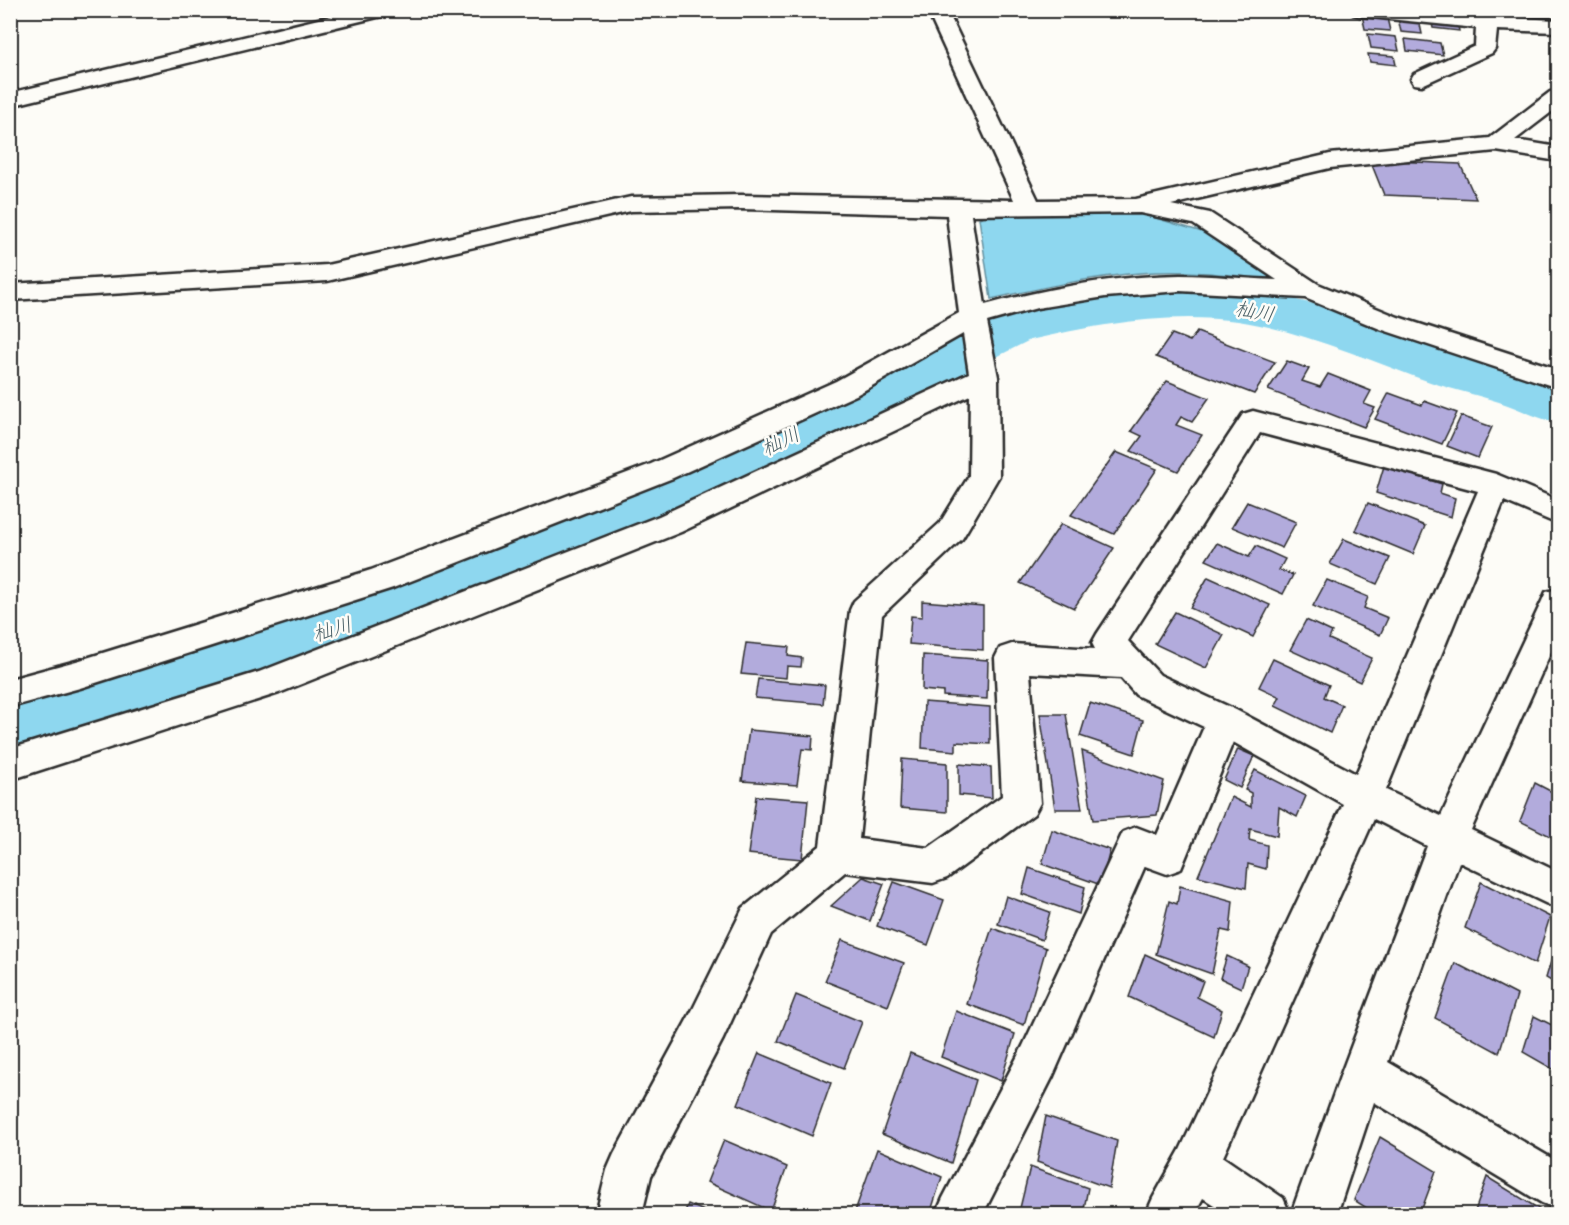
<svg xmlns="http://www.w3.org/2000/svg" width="1569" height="1225" viewBox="0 0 1569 1225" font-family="Mali,'Klee One',sans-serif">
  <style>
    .water { fill: #8ed7ef; stroke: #6692a1; stroke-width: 1.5 }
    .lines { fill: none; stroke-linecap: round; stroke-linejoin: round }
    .river { fill: #8ed7ef; fill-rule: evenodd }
    .building { fill: #b2abdc; stroke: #2b2b2b; stroke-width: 1.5 }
    .minor-casing { stroke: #2b2b2b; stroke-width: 5 }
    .minor { fill: #fdfcf7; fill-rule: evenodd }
    .labels { text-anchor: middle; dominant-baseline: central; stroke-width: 5; stroke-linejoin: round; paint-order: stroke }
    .water-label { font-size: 20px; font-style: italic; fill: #495f66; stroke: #fdfcf7 }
  </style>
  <rect width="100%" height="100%" fill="#fdfcf7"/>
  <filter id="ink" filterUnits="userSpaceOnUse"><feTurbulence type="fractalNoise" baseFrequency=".0167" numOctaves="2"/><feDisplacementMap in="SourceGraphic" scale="12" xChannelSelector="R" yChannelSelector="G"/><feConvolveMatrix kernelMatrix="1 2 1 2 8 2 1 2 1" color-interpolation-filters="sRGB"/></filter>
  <g filter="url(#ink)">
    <path class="water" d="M993,213H1139L1212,235L1277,280C1231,275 1186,269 1140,273C1089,277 1041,288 991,299L979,218Z"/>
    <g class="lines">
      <path class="river" d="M1180,285L1238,287L1341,310L1475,356L1558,380V423C1537,419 1519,408 1499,402C1477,395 1455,390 1433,383C1370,361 1305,331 1238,321C1169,312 1097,324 1030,340L729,492L382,641L10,758V695L339,599L683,460L992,313L1073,294L1123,287Z"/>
    </g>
    <g class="building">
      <polygon points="1362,15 1387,18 1390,31 1365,29"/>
      <polygon points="1398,18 1419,20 1422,34 1401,32"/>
      <polygon points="1431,20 1457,22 1459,31 1433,28"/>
      <polygon points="1368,34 1396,37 1399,51 1371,48"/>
      <polygon points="1405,39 1440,43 1443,55 1407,51"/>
      <polygon points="1368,54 1394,56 1396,65 1370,62"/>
      <polygon points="1370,160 1460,164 1476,199 1384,195"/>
      <polygon points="1197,332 1275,362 1254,394 1156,357 1172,334 1190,341"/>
      <polygon points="1287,361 1309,369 1302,381 1320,387 1328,374 1371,391 1364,404 1375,408 1364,427 1268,390"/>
      <polygon points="1167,381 1209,398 1192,422 1181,417 1176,425 1202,435 1178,471 1131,451 1142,436 1131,431"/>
      <polygon points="1389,393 1422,405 1424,401 1457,413 1442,444 1375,419"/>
      <polygon points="1461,416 1492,427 1478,458 1447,446"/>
      <polygon points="1116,452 1157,469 1114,534 1071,515"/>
      <polygon points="1384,466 1442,484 1440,493 1455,498 1451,517 1376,493"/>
      <polygon points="1247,502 1296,522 1282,548 1232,527"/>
      <polygon points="1368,503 1425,526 1413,554 1355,530"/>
      <polygon points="1061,524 1114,548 1074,608 1020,583"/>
      <polygon points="1344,539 1390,558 1377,584 1330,564"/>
      <polygon points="1217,543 1249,557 1256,546 1285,559 1279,570 1293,575 1283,594 1206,560"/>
      <polygon points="1208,577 1270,605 1253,637 1190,608"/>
      <polygon points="1327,580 1368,597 1364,608 1388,618 1380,635 1313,606"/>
      <polygon points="922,601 983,606 983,650 909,644 911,616 922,617"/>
      <polygon points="1175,612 1224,635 1206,668 1155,644"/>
      <polygon points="1306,620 1332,632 1329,639 1372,658 1360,682 1290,650"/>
      <polygon points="746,643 789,647 788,656 802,658 801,667 787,666 786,678 741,674"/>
      <polygon points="923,655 988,660 987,699 943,696 943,692 922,690"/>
      <polygon points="1273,659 1329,685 1324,697 1342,705 1330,733 1275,706 1280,697 1259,687"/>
      <polygon points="758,679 825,685 823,704 755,698"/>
      <polygon points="924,702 990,707 990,744 956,742 956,751 922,748"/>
      <polygon points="1090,703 1143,720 1134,754 1080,736"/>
      <polygon points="1040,714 1066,714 1082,809 1055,809"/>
      <polygon points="749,730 813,736 812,750 802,749 797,785 742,781"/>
      <polygon points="1238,749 1254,756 1240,788 1224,780"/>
      <polygon points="1082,751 1164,781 1157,815 1093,820"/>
      <polygon points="902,759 947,763 947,812 900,808"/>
      <polygon points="959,764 991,767 992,798 959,795"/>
      <polygon points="1255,770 1306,796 1297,817 1279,807 1277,836 1250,829 1249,840 1267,845 1266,869 1248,864 1246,888 1198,876 1231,797 1251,807 1251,793 1245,790"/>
      <polygon points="1535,783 1558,795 1558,840 1520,821"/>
      <polygon points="756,796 808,800 802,859 748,854"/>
      <polygon points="1052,830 1110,850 1101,885 1042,864"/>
      <polygon points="1029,868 1085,887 1079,914 1022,894"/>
      <polygon points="863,877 884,884 870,921 831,906"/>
      <polygon points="894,882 944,900 928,945 877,926"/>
      <polygon points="1481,882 1550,917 1535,964 1465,928"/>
      <polygon points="1180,886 1233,901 1230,932 1221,930 1212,974 1156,954 1169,901 1177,904"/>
      <polygon points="1006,896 1050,912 1042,940 998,924"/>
      <polygon points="992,928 1046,948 1024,1025 967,1004"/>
      <polygon points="1558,938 1558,985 1546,978"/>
      <polygon points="842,940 904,963 888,1006 825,981"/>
      <polygon points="1145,954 1203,981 1197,997 1222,1010 1214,1037 1129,997"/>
      <polygon points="1227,956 1248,966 1241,988 1220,978"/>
      <polygon points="1455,963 1517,995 1499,1053 1435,1018"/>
      <polygon points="796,995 862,1022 844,1068 778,1041"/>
      <polygon points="956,1011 1015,1034 1001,1081 941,1057"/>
      <polygon points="1534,1016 1558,1028 1558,1072 1523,1052"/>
      <polygon points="759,1053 831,1083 812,1136 738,1104"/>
      <polygon points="910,1053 976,1080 951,1163 882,1134"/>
      <polygon points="1046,1116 1117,1141 1109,1188 1037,1162"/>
      <polygon points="1380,1137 1436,1171 1420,1214 1376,1214 1354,1200"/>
      <polygon points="724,1140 787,1167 771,1211 707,1182"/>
      <polygon points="877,1149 942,1177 930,1214 854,1214"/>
      <polygon points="1030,1167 1088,1188 1083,1214 1037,1214 1020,1208"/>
      <polygon points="1487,1177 1547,1214 1474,1214"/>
      <polygon points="688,1204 711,1214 684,1214"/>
    </g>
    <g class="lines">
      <defs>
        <g id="minor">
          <polygon points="356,10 393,10 390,14 10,106 10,93"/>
          <path d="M927,10H947L1038,200L1136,199L1330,154L1490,138L1550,92L1558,91V107L1515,140L1558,147V161L1496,151L1330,168L1171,205L1210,213L1318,284L1398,317L1558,369V388L1380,329L1305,298L1180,291L1105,297L1037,308L987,322L998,377L999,476L962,539L882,615L859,839L928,848L1002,796L995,658L1000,648L1012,644L1095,649L1092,643L1097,634L1243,414L1253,411L1496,474L1558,500V524L1504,501L1386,790L1441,816L1542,601L1546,592L1558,589V636L1471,830L1558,872V909L1459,862L1388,1062L1558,1162V1209L1542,1203L1374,1102L1337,1214H1291L1342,1071L1427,846L1374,819L1223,1157L1283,1198L1290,1214H1228L1203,1198L1194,1214H1146L1153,1198L1180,1150L1343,804L1233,742L1181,869L1167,874L1145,866L1053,1076L983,1214H936L943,1198L1023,1046L1123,832L1136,827L1157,835L1204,727L1136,695L1121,678L1030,673L1040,803L1034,814L947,878L933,883L845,872L771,934L723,1039L651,1176L642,1214H596L607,1170L614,1154L693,1009L743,908L820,846L850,610L854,601L940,523L969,476L970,395L681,532L279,693L10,780V749L259,672L659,516L969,373L963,334L856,395L673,478L393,588L80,688L10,707V679L80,660L371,570L651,464L836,381L959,313L947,215L741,209L631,211L327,281L10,300V284L327,265L631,197L741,195L1014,200ZM1140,213L1193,224L1277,280C1245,279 1212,275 1180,275C1114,276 1048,288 985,305L971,215ZM1260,433L1478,491L1356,774L1236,710L1160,675L1128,641Z"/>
          <polygon points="1350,10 1424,10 1475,16 1473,10 1493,10 1495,17 1558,20 1558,32 1497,30 1495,49 1492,53 1422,85 1414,84 1411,79 1414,74 1475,46 1476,28 1360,16 1353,14"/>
        </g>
      </defs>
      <use href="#minor" class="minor-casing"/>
      <use href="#minor" class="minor"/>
    </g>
  </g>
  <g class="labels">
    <g class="water-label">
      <text transform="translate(1255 310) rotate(10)">杣川</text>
      <text transform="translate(780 440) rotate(-26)">杣川</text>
      <text transform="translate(332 628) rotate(-17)">杣川</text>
    </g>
  </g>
  <rect width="1569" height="1225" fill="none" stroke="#fdfcf7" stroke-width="36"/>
  <rect x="18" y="18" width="1533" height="1189" fill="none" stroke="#2b2b2b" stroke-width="2" filter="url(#ink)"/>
</svg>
